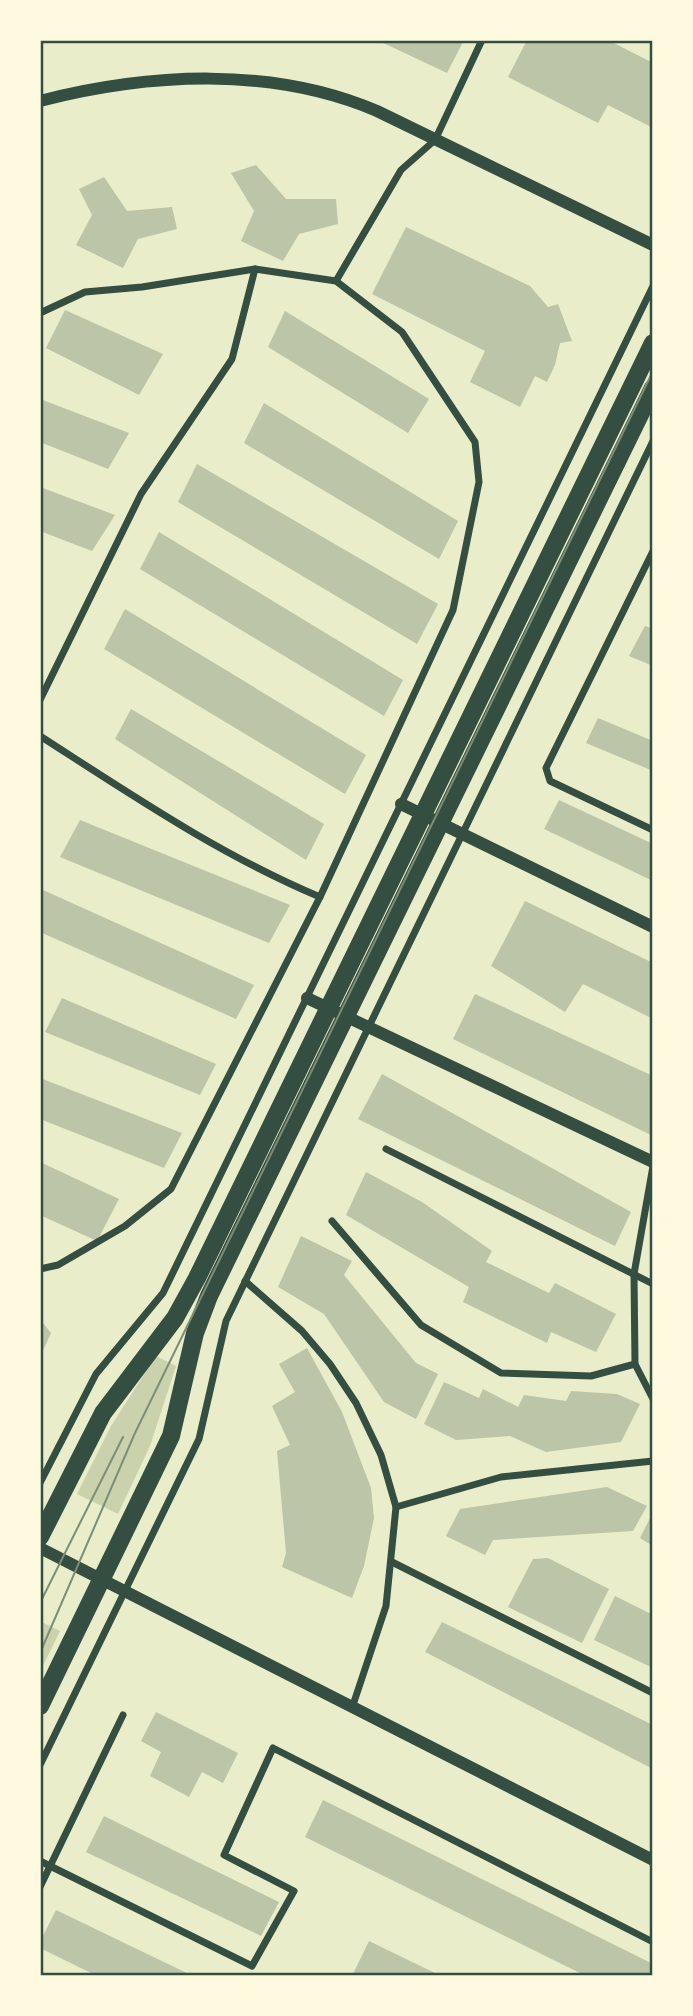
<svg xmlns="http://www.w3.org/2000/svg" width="693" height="2016" viewBox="0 0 693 2016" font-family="'Varela Round',sans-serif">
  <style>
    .green { fill: #cad2ad }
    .building { fill: #bcc5a7 }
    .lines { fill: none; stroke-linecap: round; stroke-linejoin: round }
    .minor { stroke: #344e41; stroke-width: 7 }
    .tertiary { stroke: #344e41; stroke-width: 12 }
    .primary { stroke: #344e41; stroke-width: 18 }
    .tram { stroke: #7c8e77; stroke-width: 2 }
    .neatline { fill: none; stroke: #344e41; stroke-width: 2.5 }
  </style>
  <rect width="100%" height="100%" fill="#e9edc9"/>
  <g class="green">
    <polygon points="156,1356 176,1366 150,1446 118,1514 77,1494 111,1426"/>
    <polygon points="40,1621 60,1631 40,1672"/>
  </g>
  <g class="building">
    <polygon points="377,40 464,40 447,73"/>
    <polygon points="527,40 608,40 653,63 653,128 608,105 598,123 508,77"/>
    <polygon points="256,165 286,199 336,199 338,224 299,234 283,261 241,241 254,211 231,173"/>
    <polygon points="104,177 127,211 172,207 177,229 138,239 123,268 76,245 92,215 79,189"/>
    <polygon points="406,227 530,286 548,307 558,304 572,341 560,343 555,365 547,382 535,376 520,407 470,382 485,351 372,294"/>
    <polygon points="65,310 163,354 139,395 46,348"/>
    <polygon points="285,311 429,399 408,433 268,347"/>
    <polygon points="40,399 129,433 108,469 40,442"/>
    <polygon points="264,403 458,521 439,559 244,443"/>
    <polygon points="197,464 438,604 417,644 178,502"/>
    <polygon points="40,487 115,515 92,551 40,531"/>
    <polygon points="159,532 403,680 384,716 140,569"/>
    <polygon points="125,609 366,755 345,794 104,649"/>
    <polygon points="645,626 653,629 653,666 629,656"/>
    <polygon points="131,709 324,824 306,860 115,739"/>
    <polygon points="598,718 653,741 653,771 586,743"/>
    <polygon points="559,800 653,844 653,881 544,829"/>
    <polygon points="80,820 290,905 269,943 60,857"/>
    <polygon points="43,890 254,985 236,1019 40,932"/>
    <polygon points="525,901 653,963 653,1019 583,984 565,1012 491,966"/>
    <polygon points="475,994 653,1076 653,1136 453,1039"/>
    <polygon points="62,998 216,1064 200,1095 45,1032"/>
    <polygon points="382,1074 631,1212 615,1246 358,1119"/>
    <polygon points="40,1078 182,1133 164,1168 40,1119"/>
    <polygon points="40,1162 119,1199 97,1241 40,1215"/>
    <polygon points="366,1172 422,1202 492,1251 486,1262 549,1293 555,1283 616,1314 596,1352 551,1332 547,1343 463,1302 469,1287 346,1215"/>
    <polygon points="301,1236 352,1261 344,1275 416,1363 438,1374 416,1419 384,1402 324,1314 278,1287"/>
    <polygon points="40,1319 51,1333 40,1357"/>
    <polygon points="307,1348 342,1412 371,1488 374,1518 364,1566 352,1598 282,1567 286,1553 277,1451 290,1445 272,1406 295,1392 279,1364"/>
    <polygon points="444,1382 479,1398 483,1389 518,1407 524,1395 566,1401 571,1391 617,1394 640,1404 621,1442 546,1452 510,1436 456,1440 424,1424"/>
    <polygon points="607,1487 647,1506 633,1531 493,1540 485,1555 446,1536 460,1509"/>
    <polygon points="653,1512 653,1546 640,1538"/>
    <polygon points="548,1558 609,1589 582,1643 508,1607 533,1559"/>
    <polygon points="615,1596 653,1615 653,1668 594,1640"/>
    <polygon points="442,1622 653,1725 653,1769 425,1652"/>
    <polygon points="156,1712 238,1753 223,1783 202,1772 189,1797 150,1776 161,1752 141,1741"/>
    <polygon points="323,1800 653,1964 653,1976 586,1976 305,1837"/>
    <polygon points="104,1816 279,1902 261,1936 86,1852"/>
    <polygon points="56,1910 193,1976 97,1976 40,1948 40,1942"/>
    <polygon points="369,1941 441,1976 352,1976"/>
  </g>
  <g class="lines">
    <g class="minor">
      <polyline points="336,281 401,170 435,140 482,40"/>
      <polyline points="40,313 85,292 142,287 255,269 336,281 402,332 475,442 479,482 453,610 320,897 171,1189 125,1226 58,1265 40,1269"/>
      <polyline points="653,551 546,768 550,781 653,830"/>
      <polyline points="40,700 141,494 232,359 255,269"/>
      <path d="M40,736C132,795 220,855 320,897"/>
      <polyline points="386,1149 653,1284"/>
      <polyline points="653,1166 634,1274 635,1364 653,1399"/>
      <polyline points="332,1221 421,1325 501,1373 591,1376 635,1364"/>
      <polyline points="245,1281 302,1331 330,1364 356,1403 381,1455 396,1507 386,1606 353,1705"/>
      <polyline points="40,1483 96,1374 163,1293 653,286"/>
      <polyline points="396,1507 501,1477 653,1461"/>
      <polyline points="392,1562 653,1693"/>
      <polyline points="40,1765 199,1439 226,1321 653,441"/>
      <polyline points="40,1861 252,1966 294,1891 224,1855 273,1748 653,1942"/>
      <polyline points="40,1887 123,1715"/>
    </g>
    <g class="tertiary">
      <path d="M40,101C149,73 272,66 377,111L653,245"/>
      <polyline points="401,804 653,927"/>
      <polyline points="307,998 653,1162"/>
      <polyline points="40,1548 653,1860"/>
    </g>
    <g class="primary">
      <polyline points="40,1537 103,1413 175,1318 197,1278 653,343"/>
      <polyline points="40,1706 171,1436 195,1333 209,1296 653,388"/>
    </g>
    <g class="tram">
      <polyline points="40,1603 123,1437"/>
      <polyline points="40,1653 135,1433 653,371"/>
    </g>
  </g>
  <rect width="693" height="2016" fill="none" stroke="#fefae0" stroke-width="84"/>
  <rect x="42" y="42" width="609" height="1932" class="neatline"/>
</svg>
